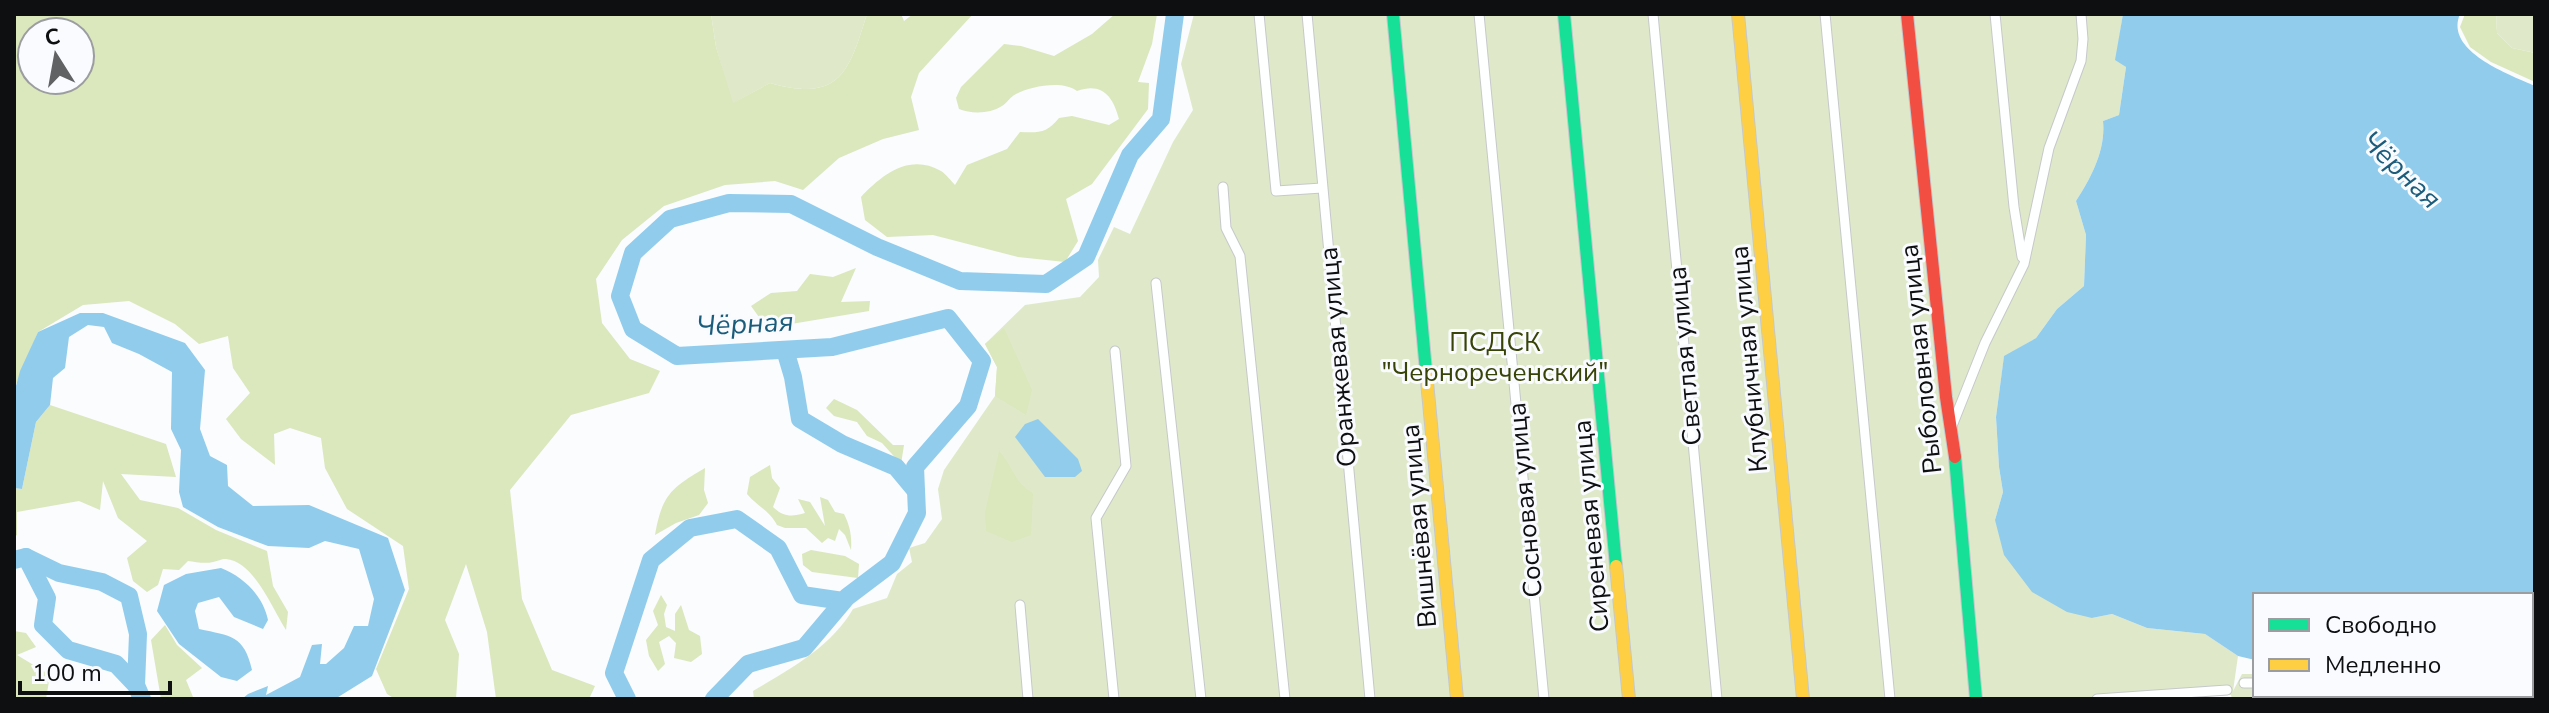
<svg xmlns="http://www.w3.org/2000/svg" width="2549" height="713" viewBox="0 0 2549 713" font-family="'Nunito Sans',sans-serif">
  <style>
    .green { fill: #dfe9c9 }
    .forest { fill: #dbe7bd; fill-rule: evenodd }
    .water { fill: #91ccec }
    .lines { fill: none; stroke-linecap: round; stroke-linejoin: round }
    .river { stroke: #91ccec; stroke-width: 18 }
    .street-casing { stroke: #c6c8ca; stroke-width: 11 }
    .fast-casing { stroke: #c6c8ca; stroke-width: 14 }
    .slow-casing { stroke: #c6c8ca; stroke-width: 14 }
    .jam-casing { stroke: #c6c8ca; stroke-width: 14 }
    .street { stroke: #feffff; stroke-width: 9 }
    .fast { stroke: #16e098; stroke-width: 12 }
    .slow { stroke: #ffcf43; stroke-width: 12 }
    .jam { stroke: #f24e42; stroke-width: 12 }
    .labels { text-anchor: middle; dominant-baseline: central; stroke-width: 6; stroke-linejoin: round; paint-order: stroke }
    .park-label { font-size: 26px; fill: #384307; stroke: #f9fbff }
    .street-label { font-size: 26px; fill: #0e0f11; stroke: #f9fbff }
    .water-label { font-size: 28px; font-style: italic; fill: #1c5c7b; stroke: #f9fbff }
  </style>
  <rect width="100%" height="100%" fill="#fafcfe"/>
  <g class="green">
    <path d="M711,14H867C849,71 841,103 770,83L732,104L716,47Z"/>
    <path d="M1194,14H2123L2116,59L2126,67L2119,115L2103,121C2106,150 2091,178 2076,201L2086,235L2084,286L2057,309L2036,338L2004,357L1996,417L1999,467L2003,492L1995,520L2092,618L2112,614L2147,628L2205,634L2238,656L2233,691L2242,674H2255V695H2459L2471,699H2232L2231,695L2165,699H754L753,691C790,669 831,647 853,609L887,598L897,574L912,562L909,548L925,543L942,519L938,489L944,470L995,396L997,367L985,344L1025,305L1080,297L1099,277L1098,260L1114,227L1130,234L1173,142L1193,110L1181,64Z"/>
    <polygon points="2496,14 2535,14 2535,53 2512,48 2497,33"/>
  </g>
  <g class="forest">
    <path d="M14,14H711L716,47L733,103L770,83C841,103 849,71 867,14H901L904,21L913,14H973L919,73L911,97L919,130L883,139L839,158L803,190L775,181L725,185L664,206L622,240L596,279L602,323L630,359L660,371L649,393L571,415L510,490L522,599L552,670L595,686L589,699H496L487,632L466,564L445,620L459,654L456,699H395L387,694L376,669L409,589L403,546L347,509L325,468L321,438L290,428L274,434L275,465L241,439L226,419L250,393L233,368L228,336L199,344L175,324L129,301L83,305L38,332L14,389ZM32,32H80V80H32Z"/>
    <path d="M1115,14H1157L1152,44L1138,82L1149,83L1148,109L1092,184L1066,199L1078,241L1065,262L1018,257L933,235L887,237L865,220L861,197C882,175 909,153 941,171C946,174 951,181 955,185L967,165L1007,149L1020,132C1039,133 1047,133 1059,118L1072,116L1109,125L1119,119C1113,96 1102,82 1077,91C1063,80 1031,86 1016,94C1010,97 1007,103 1002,106C989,114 972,114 959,109L956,98L961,87L1004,44L1021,46L1054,56L1092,34Z"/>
    <polygon points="2465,14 2496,14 2497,33 2512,48 2535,53 2535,82 2491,62 2470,47 2460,27"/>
    <polygon points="856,268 841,302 870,301 869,311 767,328 751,306 771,293 797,291 810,274 833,277"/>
    <polygon points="1004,328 1032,390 1026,415 995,396 997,367 985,344"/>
    <polygon points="834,399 857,410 893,445 904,445 901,464 882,443 867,436 857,422 834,416 826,408"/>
    <path d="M50,405L166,444L176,477L121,474L140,500L178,508L216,530L267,551L273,586L288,612L286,630C273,610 254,561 226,559C220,559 219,561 213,562C205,564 196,562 188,561L179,570L163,569L158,585L147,592L133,581L127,558L147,541L118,518L103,481L100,510L79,501L17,512V535L14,537V488L22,489L36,422Z"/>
    <path d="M999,451C1014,467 1013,482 1033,493L1031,535L1012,542L986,531L985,512Z"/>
    <path d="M770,465L772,478L780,488L773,507C783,517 792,517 805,513L798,499L810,502L825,526L820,497L828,500L835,512L844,514C850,526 852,536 851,550L845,535L839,529L835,541L828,538L822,543L806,528H785L777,525C770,511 757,506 747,494L750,477Z"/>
    <path d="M705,468L704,490L708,503L699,515L676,523L655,535C662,495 671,488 705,468Z"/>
    <polygon points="811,550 845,556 859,564 858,578 812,572 803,565 802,554"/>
    <polygon points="661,595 667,605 664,614 666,627 675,631 675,614 681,605 689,630 700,636 702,654 691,662 674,658 676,643 669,636 659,642 665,664 658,671 649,656 646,640 658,625 653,611"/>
    <polygon points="165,625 177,645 202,668 186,680 193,697 198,699 161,699 151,640"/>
    <polygon points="14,631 26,633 36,647 17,655 50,675 46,699 14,699"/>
  </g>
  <g class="water">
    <path d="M2123,14H2460C2444,51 2508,74 2535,86V688L2531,685V595H2255V660L2238,656L2205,634L2147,628L2112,614L2092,618L2067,612L2032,592L2004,555L1995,520L2003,492L1999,467L1996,417L2004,356L2036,338L2057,309L2084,286L2086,235L2076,201C2091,178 2106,150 2103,121L2119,115L2126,67L2115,60Z"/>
    <polygon points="80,313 103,313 185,343 205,370 200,429 210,456 227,465 228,486 253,506 309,505 388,538 405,590 372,676 335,699 242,699 248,694 268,686 266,695 300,677 312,645 322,644 320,664 326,664 344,648 354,626 368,626 374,599 359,549 325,541 309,548 268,546 218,527 183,507 179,492 181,450 171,429 172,372 139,354 112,343 104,327 88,325 69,337 65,368 53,378 50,405 36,422 22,489 14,488 14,393 20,371 38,332"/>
    <polygon points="1038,419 1078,459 1082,471 1075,477 1045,477 1015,437 1025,424"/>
    <path d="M221,568C244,577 263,596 268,620L263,629L234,617L219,597L198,603L195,611L199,629C231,636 244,635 252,670L237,681L221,677L179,644L157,611L164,585L186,574Z"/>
  </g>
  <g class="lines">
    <g class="river">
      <polyline points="785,350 793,377 800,419 842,444 896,467 916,491"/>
      <polyline points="26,557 59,573 102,582 129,596 138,634 136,685"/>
      <polyline points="14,560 26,557 47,598 43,625 68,650 116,664 136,685 142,699"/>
      <polyline points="627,699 614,673 651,560 690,528 737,519 778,548 802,595 843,601"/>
      <polyline points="714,699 748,664 804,648 847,597 892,563 917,513 915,467 968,406 982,361 948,318 832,347 677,356 633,329 620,296 633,253 670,219 729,203 791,204 877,247 960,281 1046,284 1086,257 1130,155 1161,119 1175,14"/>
    </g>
    <defs>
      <g id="street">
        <polyline points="1259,14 1276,191 1322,188"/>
        <polyline points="1307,14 1370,699"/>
        <polyline points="1479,14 1544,699"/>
        <polyline points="1653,14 1717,699"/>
        <polyline points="1825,14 1890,699"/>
        <polyline points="1995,14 2014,207 2022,257"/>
        <polyline points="1223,187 1226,228 1240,256 1285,699"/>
        <polyline points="1156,283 1201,699"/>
        <polyline points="1952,426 1985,343 2024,264 2049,148 2081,61 2083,39 2081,14"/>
        <polyline points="1020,605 1028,699"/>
        <polyline points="2244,683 2255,683"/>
        <polyline points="2436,695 2448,699"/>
        <polyline points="1114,699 1096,518 1126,466 1115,351"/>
        <polyline points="2097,699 2227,690"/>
        <polyline points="2351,699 2353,695"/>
      </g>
      <g id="fast">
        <polyline points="1393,14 1426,371"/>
        <polyline points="1564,14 1616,566"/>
        <polyline points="1955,457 1976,699"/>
      </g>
      <g id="slow">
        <polyline points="1738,14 1803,699"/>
        <polyline points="1426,371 1457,699"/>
        <polyline points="1616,566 1629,699"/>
      </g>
      <polyline id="jam" points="1907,14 1946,397 1955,457"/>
    </defs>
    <use href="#street" class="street-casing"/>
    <use href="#fast" class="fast-casing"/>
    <use href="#slow" class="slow-casing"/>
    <use href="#jam" class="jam-casing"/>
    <use href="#street" class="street"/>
    <use href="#fast" class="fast"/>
    <use href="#slow" class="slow"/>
    <use href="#jam" class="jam"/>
  </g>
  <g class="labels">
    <g class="park-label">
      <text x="1495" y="342">ПСДСК<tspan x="1495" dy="30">"Чернореченский"</tspan></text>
    </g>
    <g class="street-label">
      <text transform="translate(1685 356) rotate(-95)">Светлая улица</text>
      <text transform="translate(1338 357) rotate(-95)">Оранжевая улица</text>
      <text transform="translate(1749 359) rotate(-95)">Клубничная улица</text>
      <text transform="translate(1921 359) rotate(-96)">Рыболовная улица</text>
      <text transform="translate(1525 500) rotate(-95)">Сосновая улица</text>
      <text transform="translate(1419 526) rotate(-95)">Вишнёвая улица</text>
      <text transform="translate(1591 526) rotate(-95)">Сиреневая улица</text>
    </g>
    <g class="water-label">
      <text transform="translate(2401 170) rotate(44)">Чёрная</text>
      <text transform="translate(745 324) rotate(-3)">Чёрная</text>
    </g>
  </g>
  <rect width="2549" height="713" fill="none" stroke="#0e0f11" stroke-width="32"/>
  <rect x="2253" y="593" width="280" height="104" fill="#f9fbff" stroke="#9b9da0" stroke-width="2"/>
  <rect x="2269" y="619" width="40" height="12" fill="#16e098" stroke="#9b9da0" stroke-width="2"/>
  <text x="2325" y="633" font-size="24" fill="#0e0f11">Свободно</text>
  <rect x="2269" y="659" width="40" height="12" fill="#ffcf43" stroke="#9b9da0" stroke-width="2"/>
  <text x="2325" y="673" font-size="24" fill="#0e0f11">Медленно</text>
  <g transform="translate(56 56) rotate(349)"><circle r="38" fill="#f9fbff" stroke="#9b9da0" stroke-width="2"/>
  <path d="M0-6L14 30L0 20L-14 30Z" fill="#616264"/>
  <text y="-12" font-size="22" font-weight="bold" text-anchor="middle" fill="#0e0f11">С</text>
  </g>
  <path d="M20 681v12h150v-12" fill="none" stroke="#0e0f11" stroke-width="4"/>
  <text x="32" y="681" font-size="24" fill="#0e0f11" stroke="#f9fbff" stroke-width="6" paint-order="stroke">100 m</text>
</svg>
